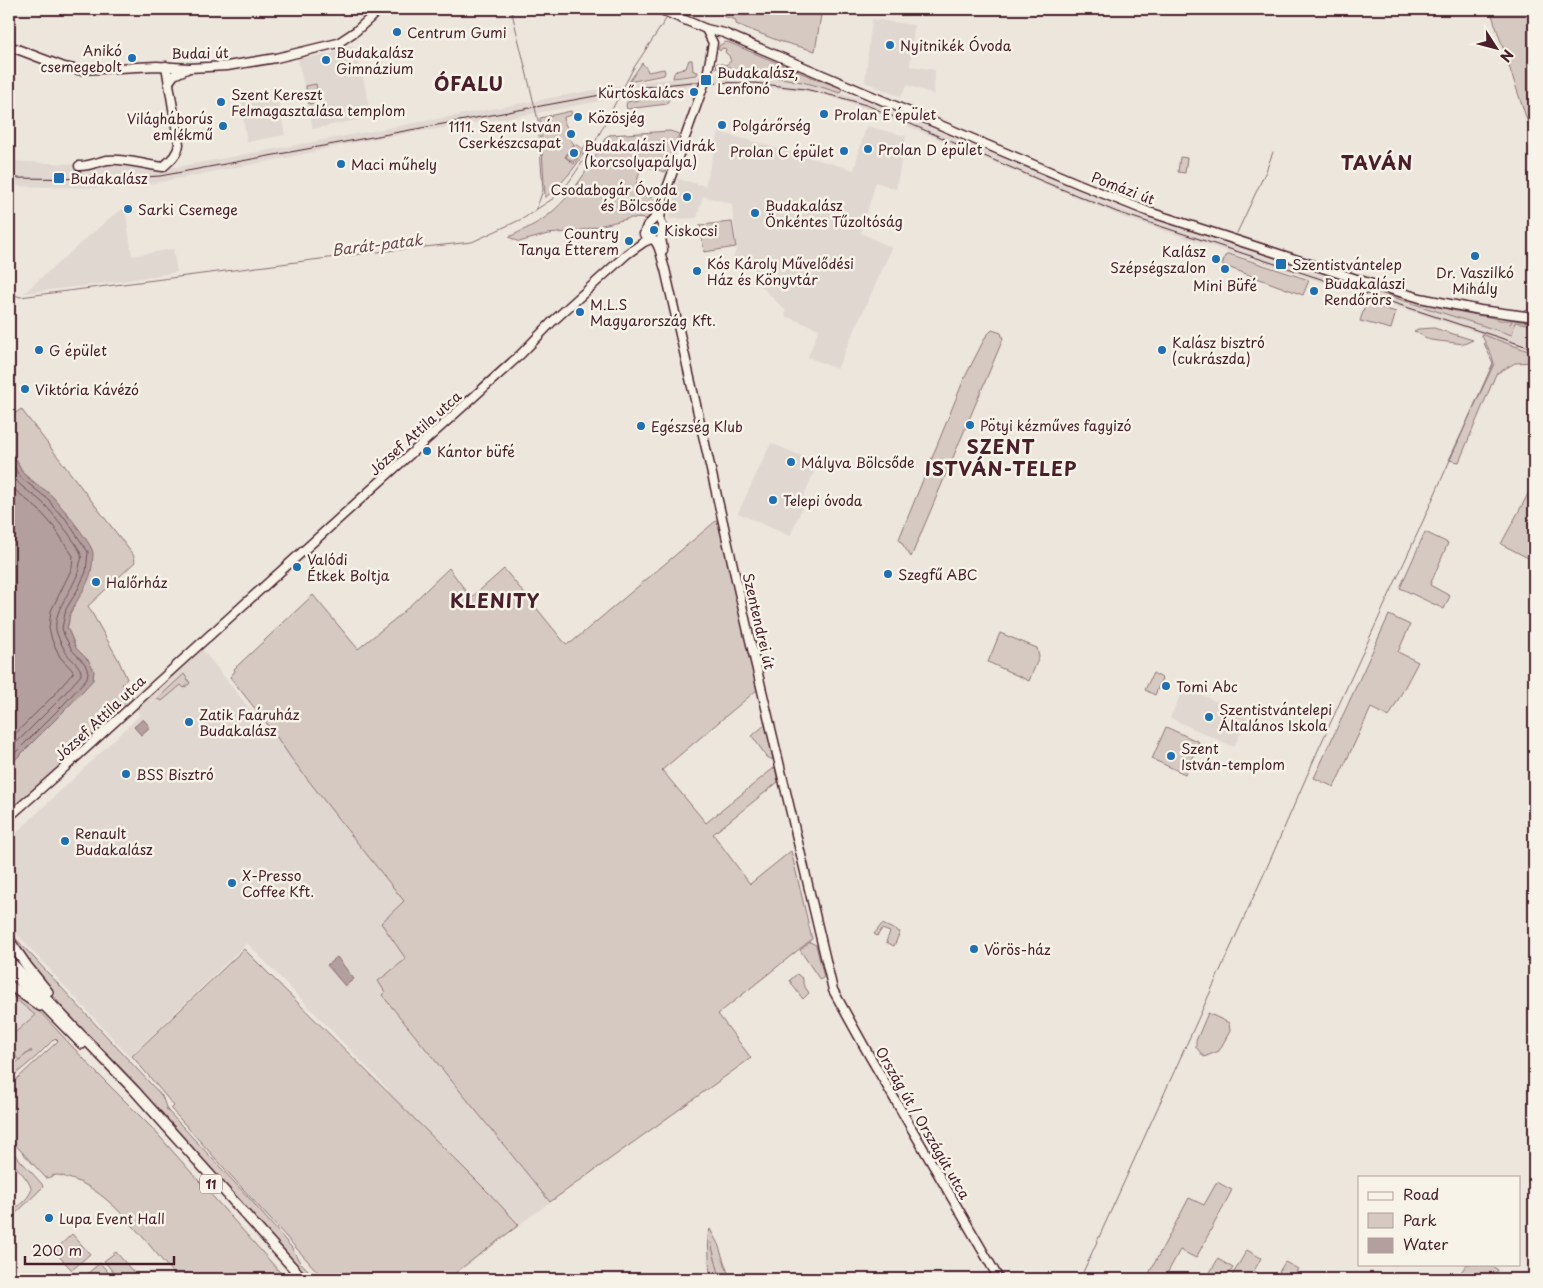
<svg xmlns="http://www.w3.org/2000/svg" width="1543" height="1288" viewBox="0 0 1543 1288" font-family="'Playpen Sans',sans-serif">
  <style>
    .built { fill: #e0d7d0 }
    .green { fill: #d5c9c2; stroke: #907476 }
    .water { fill: #b39f9d; stroke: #896c6f }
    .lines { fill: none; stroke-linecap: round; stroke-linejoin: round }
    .shore { stroke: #745259; stroke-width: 1 }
    .stream { stroke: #896c6f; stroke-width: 1 }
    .secondary-casing { stroke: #4a1f2b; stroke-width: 11 }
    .primary-casing { stroke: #4a1f2b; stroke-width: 12 }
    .secondary { stroke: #f7f3e8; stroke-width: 8 }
    .primary { stroke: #f7f3e8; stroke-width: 9 }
    .tram { stroke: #4a1f2b; stroke-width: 1 }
    .poi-dot { fill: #1f6fb2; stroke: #f7f3e8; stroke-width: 2 }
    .labels { text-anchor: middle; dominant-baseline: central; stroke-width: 5; stroke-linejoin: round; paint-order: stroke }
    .shield { fill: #f7f3e8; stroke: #7e5f64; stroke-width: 1 }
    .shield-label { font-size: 12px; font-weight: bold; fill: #4a1f2b }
    .poi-label { font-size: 14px; fill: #4a1f2b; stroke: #f7f3e8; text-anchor: start }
    .street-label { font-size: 14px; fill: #4a1f2b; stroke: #f7f3e8 }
    .water-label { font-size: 15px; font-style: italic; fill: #6f4c53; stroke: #f7f3e8 }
    .district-label { font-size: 19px; font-weight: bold; letter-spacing: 1px; fill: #4a1f2b; stroke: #f7f3e8 }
  </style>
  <rect width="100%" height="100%" fill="#ece6dd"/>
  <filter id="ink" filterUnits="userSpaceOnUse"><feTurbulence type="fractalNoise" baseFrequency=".02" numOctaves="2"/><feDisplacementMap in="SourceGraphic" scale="10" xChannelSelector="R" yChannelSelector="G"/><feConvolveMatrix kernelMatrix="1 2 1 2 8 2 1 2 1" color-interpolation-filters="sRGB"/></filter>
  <g filter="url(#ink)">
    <g class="built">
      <polygon points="872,19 914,25 910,66 935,70 934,94 907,85 901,97 865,82"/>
      <polygon points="352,46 362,72 371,117 313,129 298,59 330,54"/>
      <polygon points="733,72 741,75 778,77 807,82 871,102 1127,211 1417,305 1512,335 1514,322 1534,325 1534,353 1481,334 1125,218 868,109 828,96 804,91 715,83 626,96 531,114 380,138 343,145 290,157 133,187 100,188 9,186 9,161 133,167 177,167 605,88 645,81 697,77 699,76"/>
      <polygon points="251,91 254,103 278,100 285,135 247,142 239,92"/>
      <polygon points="866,126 906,136 896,189 876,182 861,233 892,248 837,369 808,357 819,329 785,316 786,311 759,284 760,272 732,260 737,248 732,204 703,196 697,218 669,219 670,208 678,179 705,186 719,132 854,170"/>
      <polygon points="125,208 132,256 173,249 177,272 123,281 24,293 112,216"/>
      <polygon points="771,443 818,463 800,504 803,506 790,536 738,513"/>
      <polygon points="202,649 273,738 277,735 407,901 406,959 378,981 386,992 382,995 550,1202 519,1225 438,1141 308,1260 262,1209 389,1090 247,943 130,1057 15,932 9,923 9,840 140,715 136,709"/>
      <polygon points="1184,687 1248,716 1234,747 1170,718"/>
      <polygon points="9,992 37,1013 9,1038"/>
    </g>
    <g class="green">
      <polygon points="730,9 822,9 815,51 779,41 736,24 736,20 723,16"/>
      <polygon points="1490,9 1534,9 1534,141"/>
      <path d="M726,42L730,43L816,79L840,87L842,88L840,93C819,86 801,81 780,78C764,76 748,77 733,72L730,67L716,68L717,63L726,65L731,61L729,56L725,52L726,49L722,48L720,51L718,49L720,45Z"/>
      <path d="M689,60H692L693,71L698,72L697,75L673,78C674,69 679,69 686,68Z"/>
      <polygon points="642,63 647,69 648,72 664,69 665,72 664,75 629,82"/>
      <polygon points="316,84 319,102 309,104 306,86"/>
      <polygon points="670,95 667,104 627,109 626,106 627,102"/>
      <path d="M571,111L572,115L564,117L565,124L569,131L566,134L574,144L565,157L574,164L589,139L591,140C580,163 565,181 545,198L540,118Z"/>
      <path d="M670,131L679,134L665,172L641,165L635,191L657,200L651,217L647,219L631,218L578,231L548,234L519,242L509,237C521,231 535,225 546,217C575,194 588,168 606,137L609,135Z"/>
      <polygon points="575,144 583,149 573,162 566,157"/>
      <polygon points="1180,157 1187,158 1185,173 1178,172"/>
      <polygon points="732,222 736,247 704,252 700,225"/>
      <polygon points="1229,254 1309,280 1303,295 1222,265 1225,256"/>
      <polygon points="1370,290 1456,311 1494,318 1500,320 1514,320 1534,323 1534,325 1515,322 1512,335"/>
      <polygon points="1366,303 1396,312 1391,329 1360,321"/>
      <polygon points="1434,328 1473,340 1464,344 1430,340 1414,331 1418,329"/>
      <polygon points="992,330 1001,333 1003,339 911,557 899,539 964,379 986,336"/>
      <polygon points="1481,334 1534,353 1534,362 1515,363 1496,374 1459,462 1449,460 1494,364 1492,356"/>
      <path d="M21,409L134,556L135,562L88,606L118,659L127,679L122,684L135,700L9,812V766L89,661L76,648L67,627C70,622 68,620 69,615C72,607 78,599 82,592L69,515L57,503L53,497L24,474L15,457L9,451V418Z"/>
      <polygon points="1534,483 1534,561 1501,544"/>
      <polygon points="717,520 722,535 758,689 662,770 706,823 775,767 778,782 713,834 750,884 791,851 812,939 718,1014 751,1058 550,1202 382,995 385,992 378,981 406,959 381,923 404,901 340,821 291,758 272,730 230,677 235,671 234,669 313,595 358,649 400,615 449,568 471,598 504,569 529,599 530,598 534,605 564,642 567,644 572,642"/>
      <polygon points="1425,532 1448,543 1430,585 1450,596 1444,609 1400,588"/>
      <polygon points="1389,615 1410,625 1398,652 1418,662 1389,717 1371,708 1334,787 1314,778"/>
      <polygon points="1000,633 1037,648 1039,657 1029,681 988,662"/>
      <polygon points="1153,673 1162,678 1155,695 1145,690"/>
      <polygon points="184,674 190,683 184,688 181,685 162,701 157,699"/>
      <polygon points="766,724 773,760 767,757 752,736"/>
      <polygon points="1166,727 1199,742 1185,774 1152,759"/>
      <polygon points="882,924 900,932 894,946 886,942 890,932 882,929 877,936 874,934"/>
      <polygon points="9,931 162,1096 167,1110 249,1198 292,1248 299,1261 317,1279 306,1279 123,1073 66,1012 15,946 9,936"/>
      <polygon points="810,942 816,945 824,977 820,980 800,950"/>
      <polygon points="244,949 489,1193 519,1225 447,1279 324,1279 171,1109 174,1106 132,1056"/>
      <polygon points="797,974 803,979 803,984 809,993 803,999 793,986 790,980"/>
      <path d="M9,988L43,1015L96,1072L152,1128L286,1279H178C149,1247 111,1189 68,1178C65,1177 60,1175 57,1175C53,1175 49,1178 46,1178L9,1138V1086L58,1041L55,1038L36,1057L9,1080V1069L29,1052H32L31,1050L19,1060L9,1049V1038L35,1015L11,995L9,997Z"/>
      <polygon points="1208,1013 1229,1023 1230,1031 1219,1051 1204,1057 1196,1047 1196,1041"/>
      <path d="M9,1148L42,1184L43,1187L9,1220V1214C15,1208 28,1200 31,1191C33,1183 14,1165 9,1159Z"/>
      <polygon points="1217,1182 1232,1190 1196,1258 1180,1250 1164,1279 1146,1279 1189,1198 1204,1205"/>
      <polygon points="710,1229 718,1244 729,1276 732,1279 711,1279 710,1278 708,1236"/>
      <polygon points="72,1234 90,1254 72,1270 54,1251"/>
      <polygon points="1247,1250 1261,1258 1254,1271 1269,1279 1230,1279"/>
      <polygon points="116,1252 135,1274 128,1279 119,1279 104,1261"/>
      <polygon points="1218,1259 1233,1268 1226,1279 1206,1279"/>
      <polygon points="1285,1262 1298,1269 1293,1277 1296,1279 1275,1279"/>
      <polygon points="100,1263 114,1279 81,1279"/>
      <polygon points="1467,1264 1489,1264 1498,1270 1492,1279 1456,1279"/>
    </g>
    <g class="water">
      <path d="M9,451C17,459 17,465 23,473C31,483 45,488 53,497C61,506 92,543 93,553C93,558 92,567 91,572C88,585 78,598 72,610C68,616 70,621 67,627L76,648L89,661L94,671L93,680L67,708L9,766Z"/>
      <polygon points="143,719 150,727 141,735 134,727"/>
      <polygon points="337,957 354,979 345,986 327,965"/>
    </g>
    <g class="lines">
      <g class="shore">
        <polyline points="9,458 20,477 49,500 53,507 65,518 88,552 86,572 78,589 66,609 62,628 64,635 72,650 85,664 88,672 87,678 63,705 9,759"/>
        <path d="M9,469C18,488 29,490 43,503C51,511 80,546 81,555C82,558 81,560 80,563C78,587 53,606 56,630C58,638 63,648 67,654C72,661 82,666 81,675L58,701L9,750"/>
        <polyline points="9,485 39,510 54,527 73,556 72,568 51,611 49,628 52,640 60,657 73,671 73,673 53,696 9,740"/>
      </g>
      <g class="stream">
        <polyline points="537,209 554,198 569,182 592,148 633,69 668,16"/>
        <polyline points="1237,233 1266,171 1273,152"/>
        <polyline points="9,293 20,297 368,253 472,242 524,218 536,210 543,190 538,120 511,9"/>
        <polyline points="1515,310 1516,309"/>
        <polyline points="1510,324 1512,321"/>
        <polyline points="711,1243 718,1270 722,1279"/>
        <polyline points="1080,1279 1268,865 1319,748 1419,530 1493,363 1484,343"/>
      </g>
      <defs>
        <g id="secondary">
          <polyline points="659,9 706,29 724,33 1079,184 1149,212 1369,283 1420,298 1480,310 1534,317"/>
          <polyline points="9,46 64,67 79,70 157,66 189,68 227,66 276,58 338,43 356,31 380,9"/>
          <polyline points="169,82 174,75 187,69"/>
          <path d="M79,166C90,166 97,162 107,160C125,158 145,165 163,167C171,160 178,154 179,144L166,66"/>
          <path d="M646,232C648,238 654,238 657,244C661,251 662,261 665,269L749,636L833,990L869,1055L999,1279"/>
          <polyline points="644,234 647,226 654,219 659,208"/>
          <polyline points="663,250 661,238 663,227 660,220 662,202 707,76 713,43 706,29"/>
          <polyline points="208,637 521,354 552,322 627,254 644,242 651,239"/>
          <polyline points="9,817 62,770 211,634"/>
        </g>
        <g id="primary">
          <polyline points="9,940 27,966 48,992"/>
          <polyline points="9,960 135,1091 303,1279"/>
          <polyline points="9,970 82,1044"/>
          <polyline points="9,985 40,1006"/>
        </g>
      </defs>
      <use href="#secondary" class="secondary-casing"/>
      <use href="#primary" class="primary-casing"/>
      <use href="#secondary" class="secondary"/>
      <use href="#primary" class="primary"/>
      <polyline class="tram" points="9,178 116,179 160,176 644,87 692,82 754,83 805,89 846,99 869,106 1042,181 1117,212 1534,349"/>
    </g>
  </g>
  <g class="poi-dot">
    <circle cx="397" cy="32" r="5"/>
    <circle cx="890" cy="45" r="5"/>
    <circle cx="132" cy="58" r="5"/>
    <circle cx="326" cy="60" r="5"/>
    <rect x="700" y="74" width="12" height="12" rx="2.5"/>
    <circle cx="694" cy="92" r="5"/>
    <circle cx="221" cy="102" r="5"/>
    <circle cx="824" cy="114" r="5"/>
    <circle cx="578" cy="117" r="5"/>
    <circle cx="722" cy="125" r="5"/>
    <circle cx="223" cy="126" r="5"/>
    <circle cx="571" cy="134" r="5"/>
    <circle cx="868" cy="149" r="5"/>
    <circle cx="844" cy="151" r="5"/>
    <circle cx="574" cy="153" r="5"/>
    <circle cx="341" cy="164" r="5"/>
    <rect x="53" y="172" width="12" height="12" rx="2.5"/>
    <circle cx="687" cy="197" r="5"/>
    <circle cx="128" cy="209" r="5"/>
    <circle cx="755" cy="213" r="5"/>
    <circle cx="654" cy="230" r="5"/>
    <circle cx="629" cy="241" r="5"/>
    <circle cx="1475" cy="256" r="5"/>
    <circle cx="1216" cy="259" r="5"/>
    <rect x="1275" y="258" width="12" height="12" rx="2.5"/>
    <circle cx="1225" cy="269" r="5"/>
    <circle cx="697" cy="271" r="5"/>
    <circle cx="1314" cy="291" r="5"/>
    <circle cx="580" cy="312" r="5"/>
    <circle cx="39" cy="350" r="5"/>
    <circle cx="1162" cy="350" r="5"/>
    <circle cx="25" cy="389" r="5"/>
    <circle cx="970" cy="425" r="5"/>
    <circle cx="641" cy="426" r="5"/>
    <circle cx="427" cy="451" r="5"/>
    <circle cx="791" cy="462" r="5"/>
    <circle cx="773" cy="500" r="5"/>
    <circle cx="297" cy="567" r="5"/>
    <circle cx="888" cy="574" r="5"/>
    <circle cx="96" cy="582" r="5"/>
    <circle cx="1166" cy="686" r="5"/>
    <circle cx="1209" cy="717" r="5"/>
    <circle cx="189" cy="722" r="5"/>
    <circle cx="1171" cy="756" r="5"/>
    <circle cx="126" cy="774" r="5"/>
    <circle cx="65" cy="841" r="5"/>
    <circle cx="232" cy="883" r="5"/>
    <circle cx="974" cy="949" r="5"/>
    <circle cx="49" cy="1218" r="5"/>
  </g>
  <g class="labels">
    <rect class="shield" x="200" y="1174.5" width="22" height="19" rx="4"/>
    <g class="shield-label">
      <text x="211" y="1184">11</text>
    </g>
    <g class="poi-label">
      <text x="407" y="32">Centrum Gumi</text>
      <text x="900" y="45">Nyitnikék Óvoda</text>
      <text x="122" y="50" text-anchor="end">Anikó<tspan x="122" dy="16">csemegebolt</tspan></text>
      <text x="336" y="52">Budakalász<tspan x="336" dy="16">Gimnázium</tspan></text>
      <text x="717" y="72">Budakalász,<tspan x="717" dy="16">Lenfonó</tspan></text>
      <text x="684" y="92" text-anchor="end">Kürtőskalács</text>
      <text x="231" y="94">Szent Kereszt<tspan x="231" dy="16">Felmagasztalása templom</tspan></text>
      <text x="834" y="114">Prolan E épület</text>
      <text x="588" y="117">Közösjég</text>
      <text x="213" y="118" text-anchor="end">Világháborús<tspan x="213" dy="16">emlékmű</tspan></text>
      <text x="732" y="125">Polgárőrség</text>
      <text x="561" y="126" text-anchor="end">1111. Szent István<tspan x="561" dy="16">Cserkészcsapat</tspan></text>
      <text x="584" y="145">Budakalászi Vidrák<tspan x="584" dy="16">(korcsolyapálya)</tspan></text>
      <text x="878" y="149">Prolan D épület</text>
      <text x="834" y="151" text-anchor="end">Prolan C épület</text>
      <text x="351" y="164">Maci műhely</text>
      <text x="70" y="178">Budakalász</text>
      <text x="677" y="189" text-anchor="end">Csodabogár Óvoda<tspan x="677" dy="16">és Bölcsőde</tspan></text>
      <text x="765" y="205">Budakalász<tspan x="765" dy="16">Önkéntes Tűzoltóság</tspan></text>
      <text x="138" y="209">Sarki Csemege</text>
      <text x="664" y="230">Kiskocsi</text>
      <text x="619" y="233" text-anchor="end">Country<tspan x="619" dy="16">Tanya Étterem</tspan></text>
      <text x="1206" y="251" text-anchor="end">Kalász<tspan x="1206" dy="16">Szépségszalon</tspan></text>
      <text x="707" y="263">Kós Károly Művelődési<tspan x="707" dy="16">Ház és Könyvtár</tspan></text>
      <text x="1292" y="264">Szentistvántelep</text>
      <text x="1475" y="272" text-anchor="middle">Dr. Vaszilkó<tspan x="1475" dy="16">Mihály</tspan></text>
      <text x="1324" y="283">Budakalászi<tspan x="1324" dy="16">Rendőrörs</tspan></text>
      <text x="1225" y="285" text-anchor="middle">Mini Büfé</text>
      <text x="590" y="304">M.L.S<tspan x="590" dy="16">Magyarország Kft.</tspan></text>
      <text x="1172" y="342">Kalász bisztró<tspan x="1172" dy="16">(cukrászda)</tspan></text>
      <text x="49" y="350">G épület</text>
      <text x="35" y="389">Viktória Kávézó</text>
      <text x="980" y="425">Pötyi kézműves fagyizó</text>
      <text x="651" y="426">Egészség Klub</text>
      <text x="437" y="451">Kántor büfé</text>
      <text x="801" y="462">Mályva Bölcsőde</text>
      <text x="783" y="500">Telepi óvoda</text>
      <text x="307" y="559">Valódi<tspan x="307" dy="16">Étkek Boltja</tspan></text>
      <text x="898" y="574">Szegfű ABC</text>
      <text x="106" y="582">Halőrház</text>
      <text x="1176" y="686">Tomi Abc</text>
      <text x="1219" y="709">Szentistvántelepi<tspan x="1219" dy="16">Általános Iskola</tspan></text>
      <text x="199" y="714">Zatik Faáruház<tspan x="199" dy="16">Budakalász</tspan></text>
      <text x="1181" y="748">Szent<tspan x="1181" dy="16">István-templom</tspan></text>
      <text x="136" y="774">BSS Bisztró</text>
      <text x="75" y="833">Renault<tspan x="75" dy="16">Budakalász</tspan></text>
      <text x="242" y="875">X-Presso<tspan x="242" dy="16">Coffee Kft.</tspan></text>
      <text x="984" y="949">Vörös-ház</text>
      <text x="59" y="1218">Lupa Event Hall</text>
    </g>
    <g class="street-label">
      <text transform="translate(200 53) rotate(-1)">Budai út</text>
      <text transform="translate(1123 188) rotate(21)">Pomázi út</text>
      <text transform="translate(415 433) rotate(-42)">József Attila utca</text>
      <text transform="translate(759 621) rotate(77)">Szentendrei út</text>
      <text transform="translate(100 718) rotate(-43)">József Attila utca</text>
      <text transform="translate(923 1123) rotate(60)">Ország út / Országút utca</text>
    </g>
    <g class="water-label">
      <text transform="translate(377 244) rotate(-7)">Barát-patak</text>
    </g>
    <g class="district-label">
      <text x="469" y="83">ÓFALU</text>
      <text x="1377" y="162">TAVÁN</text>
      <text x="1001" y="446">SZENT<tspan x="1001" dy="22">ISTVÁN-TELEP</tspan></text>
      <text x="495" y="600">KLENITY</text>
    </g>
  </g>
  <rect width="1543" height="1288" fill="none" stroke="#f7f3e8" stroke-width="30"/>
  <rect x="15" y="15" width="1513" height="1258" fill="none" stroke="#4a1f2b" stroke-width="2" filter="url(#ink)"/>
  <rect x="1358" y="1176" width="162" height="90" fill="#f7f3e8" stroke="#b29e9c"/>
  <rect x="1368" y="1192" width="25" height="8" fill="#f7f3e8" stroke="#b29e9c"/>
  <text x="1403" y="1200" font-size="15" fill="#4a1f2b">Road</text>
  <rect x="1368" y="1213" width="25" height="15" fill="#d5c9c2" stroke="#b29e9c"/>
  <text x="1403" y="1226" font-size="15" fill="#4a1f2b">Park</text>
  <rect x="1368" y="1238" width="25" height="15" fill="#b39f9d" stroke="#b29e9c"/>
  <text x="1403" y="1250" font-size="15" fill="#4a1f2b">Water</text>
  <g transform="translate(1496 48) rotate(126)" stroke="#f7f3e8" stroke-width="4" paint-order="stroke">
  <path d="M0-4L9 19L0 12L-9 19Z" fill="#4a1f2b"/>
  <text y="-8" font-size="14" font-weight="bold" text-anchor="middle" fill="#4a1f2b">N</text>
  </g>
  <path d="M25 1256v8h149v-8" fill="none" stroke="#4a1f2b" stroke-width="2.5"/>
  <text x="32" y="1256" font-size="15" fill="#4a1f2b" stroke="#f7f3e8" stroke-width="4" paint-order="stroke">200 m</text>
</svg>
